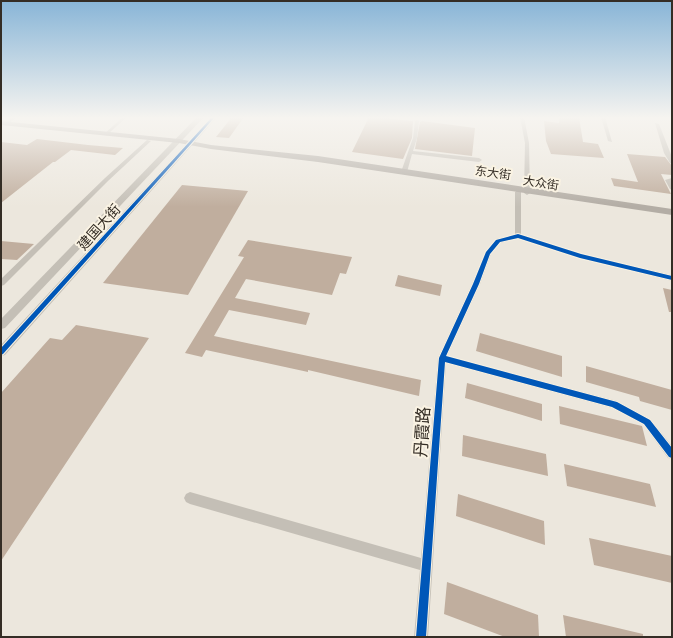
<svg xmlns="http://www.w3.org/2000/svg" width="673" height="638" viewBox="0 0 673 638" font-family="Jost,'Noto Sans SC',sans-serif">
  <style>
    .building { fill: #c0ae9e }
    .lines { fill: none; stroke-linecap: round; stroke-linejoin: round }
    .service { stroke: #c4bfb6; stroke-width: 2.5 }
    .minor { fill: #c4bfb6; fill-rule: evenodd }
    .tertiary { fill: #c4bfb6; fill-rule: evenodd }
    .primary { fill: #b3ada5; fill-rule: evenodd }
    .cycleway-casing { stroke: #faf3e3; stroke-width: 2 }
    .cycleway { fill: #0057b8; fill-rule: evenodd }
    .labels { text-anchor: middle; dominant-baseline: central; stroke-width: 4; stroke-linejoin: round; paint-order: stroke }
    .far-street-label { font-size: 12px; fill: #342d25; stroke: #faf3e3 }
    .street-label { font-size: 14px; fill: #342d25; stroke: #faf3e3 }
    .near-street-label { font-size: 17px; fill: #342d25; stroke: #faf3e3 }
  </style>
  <rect width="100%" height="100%" fill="#ece7dd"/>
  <g class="building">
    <polygon points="232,117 244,117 229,138 216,137"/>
    <polygon points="369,117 413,121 412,138 403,159 352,152"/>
    <polygon points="560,117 579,117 583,142 598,144 604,158 551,154 546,141 544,121 559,123"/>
    <polygon points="422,121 475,128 472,156 415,149 420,122"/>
    <polygon points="37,139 88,145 123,148 115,155 71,150 55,162 53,162 1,203 1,142 27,145"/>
    <polygon points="627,154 665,157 672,166 672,175 661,174 671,194 614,186 611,178 638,182"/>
    <polygon points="182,185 248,191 188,295 103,283"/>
    <polygon points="248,240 352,257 346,274 340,273 332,295 246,279 235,298 310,313 306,325 229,310 214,336 421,380 419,396 308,370 308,372 206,350 202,357 185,353 244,257 238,256"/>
    <polygon points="1,241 34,244 17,260 1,259"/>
    <polygon points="398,275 442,285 440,296 395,286"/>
    <polygon points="663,288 672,290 672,312 669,312"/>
    <polygon points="76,325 149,338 1,561 1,393 50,338 62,340"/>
    <polygon points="480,333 562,356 562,377 476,351"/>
    <polygon points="586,366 672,390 672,410 640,401 639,397 586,382"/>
    <polygon points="467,383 542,404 542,421 465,398"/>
    <polygon points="559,406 642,426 647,446 560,424"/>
    <polygon points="463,435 546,454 548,476 462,456"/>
    <polygon points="564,464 650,484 656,507 567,486"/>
    <polygon points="458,494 544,521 545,545 456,516"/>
    <polygon points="589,538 672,556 672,583 594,565"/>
    <polygon points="447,582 538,615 539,637 505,637 444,614"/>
    <polygon points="563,615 643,634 643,637 566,637"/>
  </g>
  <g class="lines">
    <g class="service">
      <polyline points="6,124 15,117"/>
      <polyline points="106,134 125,117"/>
    </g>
    <g class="minor">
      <polygon points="520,117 524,117 529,143 530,193 527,195 524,193 525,143"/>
      <polygon points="601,117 605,117 612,142 608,141"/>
      <polygon points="417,120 419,121 417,138 413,151 479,158 482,160 479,162 412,154 407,172 402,173 401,172 413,138 415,121"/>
      <polygon points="655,123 659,124 672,157 672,164 670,163 664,153"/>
      <polygon points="147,140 151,141 109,180 4,285 1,286 1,279 105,178"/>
      <polygon points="672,178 672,190 670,189 665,180"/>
      <polygon points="518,190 521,192 521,235 581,254 672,275 672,281 580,258 518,238 500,243 491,254 480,284 447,356 617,401 650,419 672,446 672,459 668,458 644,425 612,408 446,363 428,637 414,637 420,570 190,504 186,502 184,498 186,494 190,492 421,558 438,358 472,284 486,251 496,239 515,235 515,192"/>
    </g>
    <g class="tertiary">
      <polygon points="197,117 204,117 5,328 1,329 1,319"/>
      <polygon points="211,117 217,117 5,355 1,356 1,345"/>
    </g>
    <polygon class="primary" points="1,121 179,139 211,145 318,156 672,209 672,215 318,162 211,149 179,143 1,125"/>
    <defs>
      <g id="cycleway">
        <polygon points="212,117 215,117 3,354 1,355 1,348"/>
        <polygon points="518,234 581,254 672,276 672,280 580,258 518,238 500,242 490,254 479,284 446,356 617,402 650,420 672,448 672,458 669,457 644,424 612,407 445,362 426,637 416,637 439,358 473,284 486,252 496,240"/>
      </g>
    </defs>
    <use href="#cycleway" class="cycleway-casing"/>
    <use href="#cycleway" class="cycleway"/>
  </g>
  <linearGradient id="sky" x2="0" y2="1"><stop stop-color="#88b5d7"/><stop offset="0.57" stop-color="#f6f4f0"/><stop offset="1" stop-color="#f6f4f0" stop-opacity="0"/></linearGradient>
  <rect width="673" height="207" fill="url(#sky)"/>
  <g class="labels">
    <g class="far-street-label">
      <text transform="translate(493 173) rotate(8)">东大街</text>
      <text transform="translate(541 183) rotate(9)">大众街</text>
    </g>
    <g class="street-label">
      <text transform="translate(99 227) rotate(-48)">建国大街</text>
    </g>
    <g class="near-street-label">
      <text transform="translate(422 432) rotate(-86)">丹霞路</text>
    </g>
  </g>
  <rect width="673" height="638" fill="none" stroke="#342d25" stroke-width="4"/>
</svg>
